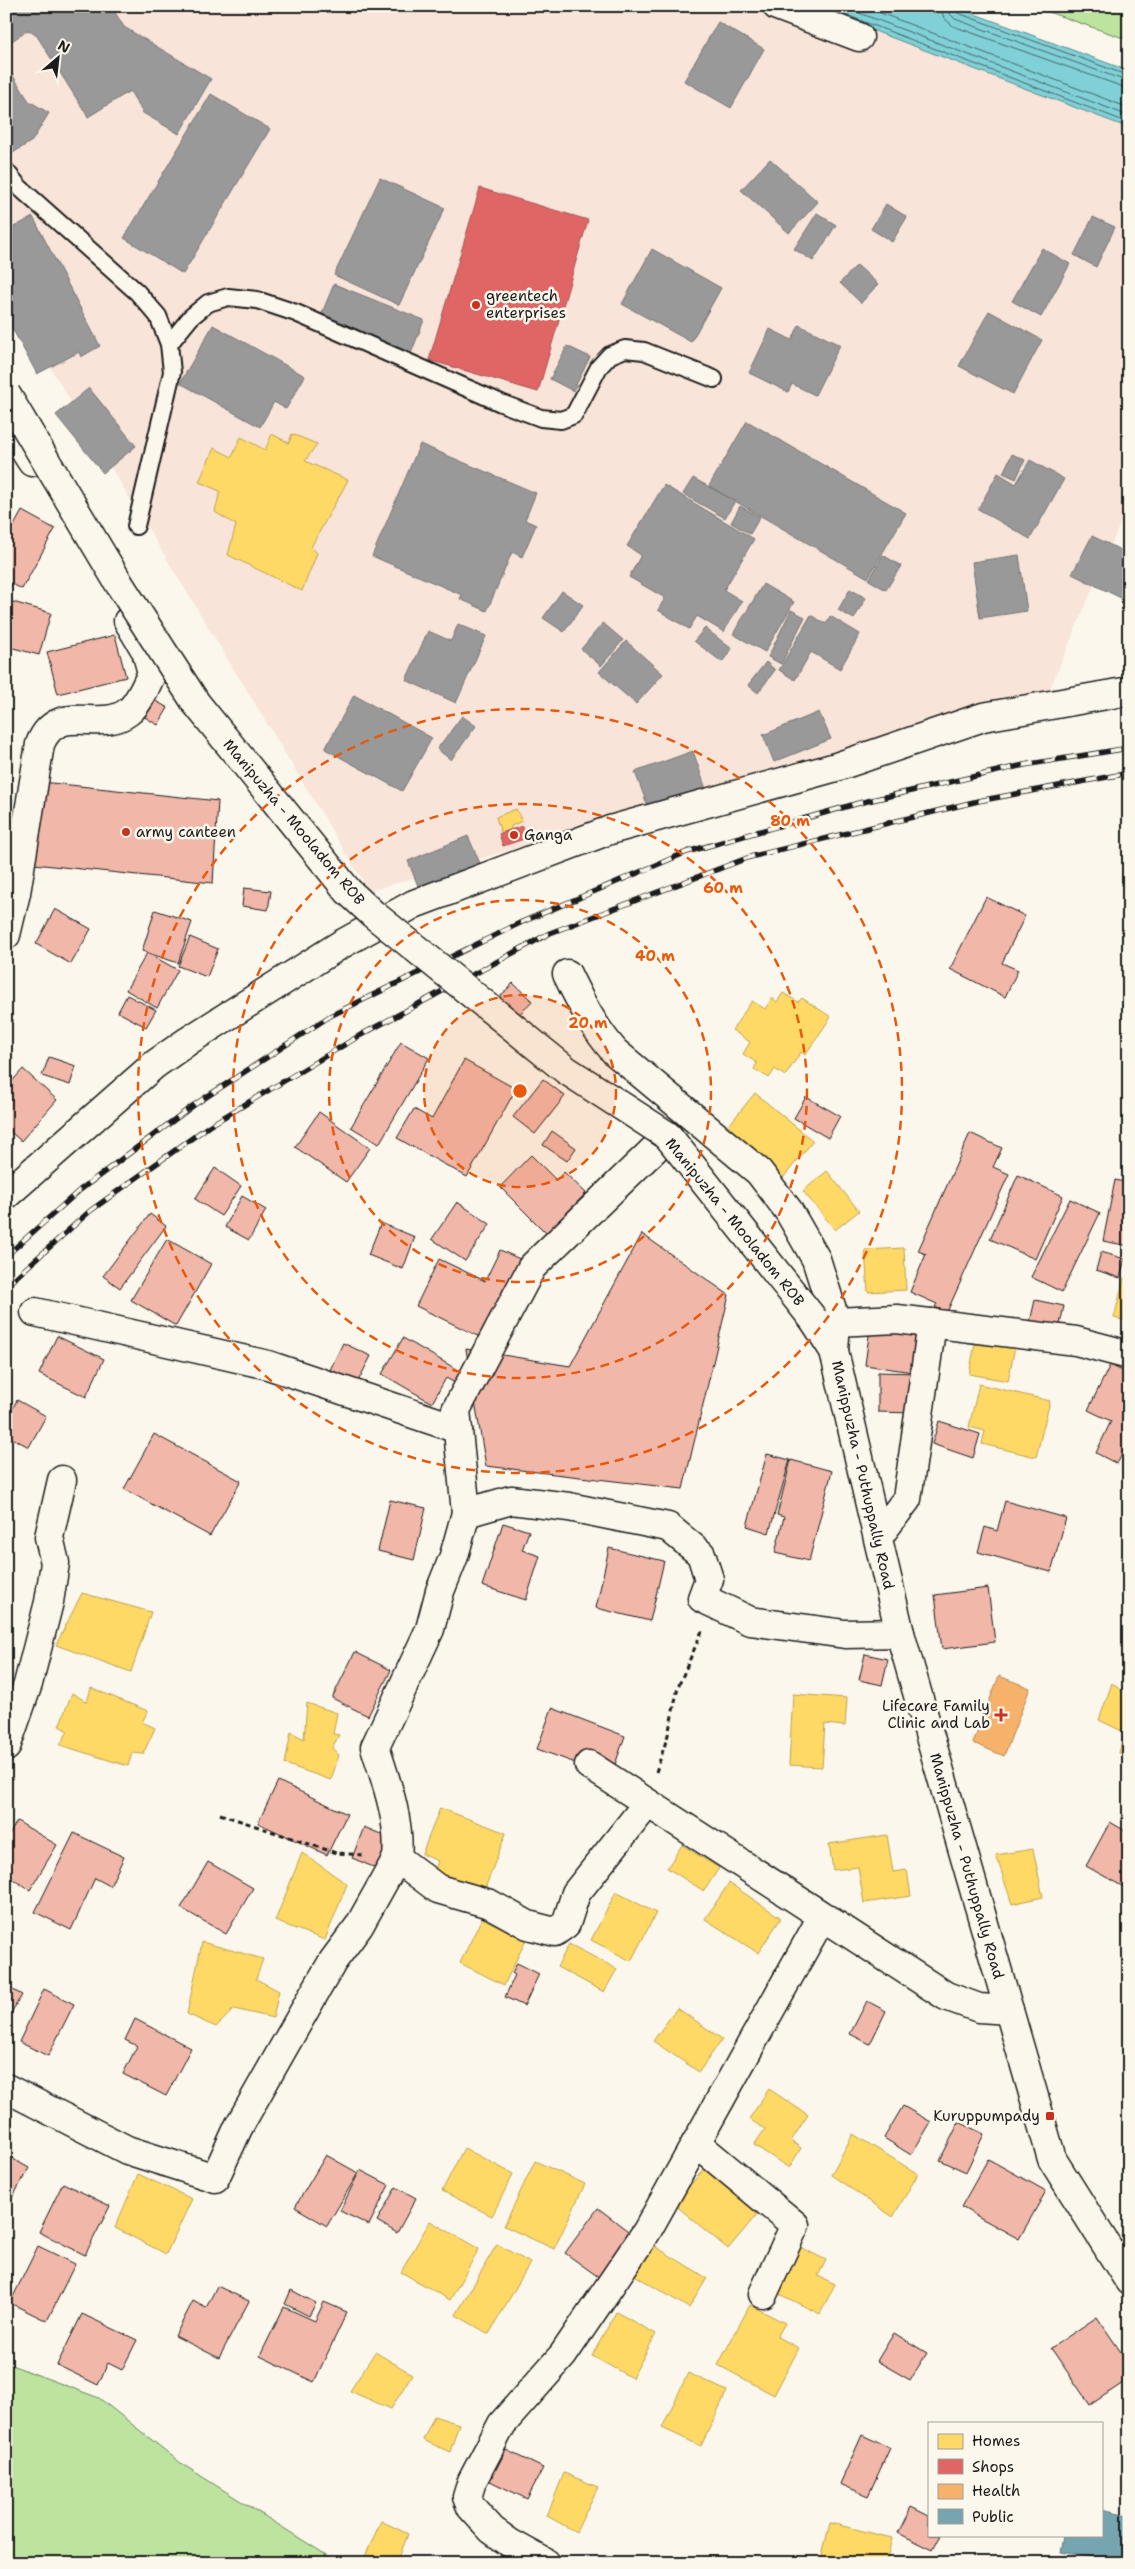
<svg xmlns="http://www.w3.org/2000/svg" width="1135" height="2569" viewBox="0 0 1135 2569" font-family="'Shantell Sans',sans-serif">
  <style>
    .built { fill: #f8e4d8 }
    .green { fill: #bde49f; stroke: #6c805e }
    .water { fill: #80d1d7; stroke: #58898c }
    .homes { fill: #ffd966; stroke: #bba050 }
    .shops { fill: #e06666; stroke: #a55050 }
    .health { fill: #f6b26b; stroke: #b58553 }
    .public { fill: #76a5af; stroke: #5b7c83 }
    .industry { fill: #999; stroke: #747474 }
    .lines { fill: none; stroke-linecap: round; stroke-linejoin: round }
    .shore { stroke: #446467; stroke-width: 1 }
    .building { fill: #f1b7a9; stroke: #1c1c1c }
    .lane-casing { stroke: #1c1c1c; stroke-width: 20 }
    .street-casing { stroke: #1c1c1c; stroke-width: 31 }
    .secondary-casing { stroke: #1c1c1c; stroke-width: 31 }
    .path { stroke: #1c1c1c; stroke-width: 3; stroke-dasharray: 5 4; stroke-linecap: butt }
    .lane { stroke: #fbf7ec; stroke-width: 16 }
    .street { stroke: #fbf7ec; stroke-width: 28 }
    .secondary { stroke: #fbf7ec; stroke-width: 28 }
    .rail-casing { stroke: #1c1c1c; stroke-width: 5.5 }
    .rail { stroke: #fbf7ec; stroke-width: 4; stroke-dasharray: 11; stroke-linecap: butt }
    .secondary-bridge-casing { stroke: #1c1c1c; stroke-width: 31; stroke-linecap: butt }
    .secondary-bridge { stroke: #fbf7ec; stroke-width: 28 }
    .ring { fill: none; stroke: #e8590c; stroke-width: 2.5; stroke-dasharray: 9 6 }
    .poi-dot { fill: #c8321e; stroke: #fbf7ec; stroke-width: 2 }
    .labels { text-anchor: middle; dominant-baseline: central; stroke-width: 5; stroke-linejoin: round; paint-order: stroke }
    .poi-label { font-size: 15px; fill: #1c1c1c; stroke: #fbf7ec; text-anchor: start }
    .street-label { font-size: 15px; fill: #1c1c1c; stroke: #fbf7ec }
    .centre { fill: #e8590c; stroke: #fbf7ec; stroke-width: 2.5 }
    .ring-label { font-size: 15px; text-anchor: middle; font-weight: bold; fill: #e8590c; stroke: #fbf7ec; stroke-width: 5; stroke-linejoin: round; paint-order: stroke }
  </style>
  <rect width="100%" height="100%" fill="#fbf7ec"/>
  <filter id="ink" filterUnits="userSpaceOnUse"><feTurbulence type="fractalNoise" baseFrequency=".02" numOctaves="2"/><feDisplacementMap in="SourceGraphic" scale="10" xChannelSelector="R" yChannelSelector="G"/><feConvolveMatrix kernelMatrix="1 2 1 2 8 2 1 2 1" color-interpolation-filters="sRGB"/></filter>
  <g filter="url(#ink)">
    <polygon class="built" points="6,6 809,6 1129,128 1129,503 1040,712 689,798 369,891 6,295"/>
    <g class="green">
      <polygon points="1031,6 1129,6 1129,40"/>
      <polygon points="6,2363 99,2398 182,2464 339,2563 6,2563"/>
    </g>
    <polygon class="water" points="809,6 953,6 1129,71 1129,128"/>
    <g class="homes">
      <polygon points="272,434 289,443 292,434 317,444 305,461 348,480 311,547 317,553 302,591 228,555 236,525 215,512 220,491 199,482 214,448 232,457 241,437 265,450"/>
      <polygon points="516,809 522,821 511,826 511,829 501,833 496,817"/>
      <polygon points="783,993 798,1002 802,998 831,1017 805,1055 801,1052 785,1076 775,1069 769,1078 754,1069 757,1063 743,1054 750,1042 732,1030 752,1001 765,1009 772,998 777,1002"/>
      <polygon points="755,1093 813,1141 783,1178 725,1130"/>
      <polygon points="827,1171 859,1211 835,1230 803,1191"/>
      <polygon points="904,1248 906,1290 868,1292 865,1250"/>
      <polygon points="1124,1278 1129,1279 1129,1335 1125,1334 1128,1321 1114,1318"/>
      <polygon points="976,1339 1015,1347 1008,1381 969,1374"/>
      <polygon points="979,1384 1050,1401 1036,1457 982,1444 985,1431 969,1427"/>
      <polygon points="82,1593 151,1612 131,1672 56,1645"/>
      <polygon points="1112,1683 1129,1697 1129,1757 1119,1753 1124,1732 1099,1720"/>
      <polygon points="91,1688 148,1711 142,1722 155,1728 143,1754 132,1753 128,1766 60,1745 68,1731 59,1726 72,1693 87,1702"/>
      <polygon points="793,1694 847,1698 845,1726 825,1724 822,1767 789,1765"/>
      <polygon points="307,1703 337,1713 333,1734 339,1735 332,1748 339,1755 331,1780 285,1764 291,1732 304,1739"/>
      <polygon points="440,1808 506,1833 484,1891 434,1872 438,1861 422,1854"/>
      <polygon points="887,1835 893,1872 907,1870 911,1896 864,1903 858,1867 833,1870 829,1844"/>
      <polygon points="682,1845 719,1868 704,1891 667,1868"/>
      <polygon points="1033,1849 1043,1897 1012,1904 996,1855"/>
      <polygon points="302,1853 347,1884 325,1940 275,1921"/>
      <polygon points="729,1883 781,1918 758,1953 705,1919"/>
      <polygon points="616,1892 656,1913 631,1961 591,1940"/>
      <polygon points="482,1918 526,1940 504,1985 460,1963"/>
      <polygon points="202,1942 263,1959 256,1979 279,1991 273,2018 234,2009 216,2027 187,2014"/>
      <polygon points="569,1944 617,1969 604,1992 557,1967"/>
      <polygon points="677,2008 722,2039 699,2072 653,2041"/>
      <polygon points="769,2089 808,2115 791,2141 801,2148 789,2168 754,2145 765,2129 749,2119"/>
      <polygon points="853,2134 918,2174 893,2217 831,2175"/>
      <polygon points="464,2148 513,2174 492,2216 442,2191"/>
      <polygon points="535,2161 585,2184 554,2249 504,2226"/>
      <polygon points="706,2167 759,2212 728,2249 674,2204"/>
      <polygon points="138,2174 192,2199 166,2254 115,2228"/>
      <polygon points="430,2221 479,2249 450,2300 401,2272"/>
      <polygon points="646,2241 707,2278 689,2308 628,2271"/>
      <polygon points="497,2244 530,2263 489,2334 456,2315"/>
      <polygon points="800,2247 826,2260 818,2276 835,2284 820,2314 777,2293"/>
      <polygon points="750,2305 785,2323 777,2337 799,2348 774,2395 718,2365"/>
      <polygon points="616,2312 656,2334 632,2378 592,2356"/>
      <polygon points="375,2352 412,2374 391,2409 350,2391"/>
      <polygon points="688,2373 727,2391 701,2446 662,2428"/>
      <polygon points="434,2416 459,2424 450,2452 423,2440"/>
      <polygon points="564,2473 598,2487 576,2532 547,2516"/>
      <polygon points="381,2521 408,2534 397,2563 362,2563"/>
      <polygon points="830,2523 892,2538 886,2563 820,2563"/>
    </g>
    <g class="shops">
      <polygon points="480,188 588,220 538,392 429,360"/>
      <polygon points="522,826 530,837 503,846 499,834"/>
    </g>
    <polygon class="health" points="999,1676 1030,1688 1004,1756 973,1743"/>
    <polygon class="public" points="1101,2509 1129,2515 1129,2563 1060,2552 1063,2535 1101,2535"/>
    <g class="industry">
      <polygon points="6,6 111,6 124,27 211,79 179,134 143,113 130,91 88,117 37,36 28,30 6,45"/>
      <polygon points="718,22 764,49 731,108 684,81"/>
      <polygon points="6,65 29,101 49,113 32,141 8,156"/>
      <polygon points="211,94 270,129 183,274 124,238"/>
      <polygon points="770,159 818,202 789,233 741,190"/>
      <polygon points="380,178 445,208 399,305 334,275"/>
      <polygon points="886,204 907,217 892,242 871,229"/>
      <polygon points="817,213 836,225 813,261 794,249"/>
      <polygon points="33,217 100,346 81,357 79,352 37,374 6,317 6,231"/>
      <polygon points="1093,217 1115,227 1096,267 1074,255"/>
      <polygon points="1042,248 1070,264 1041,317 1012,301"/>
      <polygon points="652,249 721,288 691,342 622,304"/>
      <polygon points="857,265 878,284 861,303 840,283"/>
      <polygon points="334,284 424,320 410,356 319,320"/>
      <polygon points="989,311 1042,340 1013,394 959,366"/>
      <polygon points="213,325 305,376 286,409 274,402 260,427 180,383"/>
      <polygon points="799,325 840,345 815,395 792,384 788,392 749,373 770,329 792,340"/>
      <polygon points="567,346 590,357 573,391 550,379"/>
      <polygon points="89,388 136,446 103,473 56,415"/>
      <polygon points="747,421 906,513 868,578 709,486"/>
      <polygon points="420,444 536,493 525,520 536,525 522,557 512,552 487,611 460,599 462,595 372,556"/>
      <polygon points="1012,454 1025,460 1016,479 1003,473"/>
      <polygon points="1030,460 1064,479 1030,539 978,509 998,473 1016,484"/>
      <polygon points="693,478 735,501 725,518 683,494"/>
      <polygon points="664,485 754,539 724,590 742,601 724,632 697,616 689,629 658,610 665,598 629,577 641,555 627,546"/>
      <polygon points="740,506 760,517 750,534 731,523"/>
      <polygon points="1092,536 1129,554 1129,602 1072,574"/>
      <polygon points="883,555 901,566 886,590 869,580"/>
      <polygon points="1019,555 1027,611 980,618 972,562"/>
      <polygon points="763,584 794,602 765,652 733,634"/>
      <polygon points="850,589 866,598 854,619 838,610"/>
      <polygon points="562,591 583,605 564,632 543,618"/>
      <polygon points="791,610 805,617 781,664 768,657"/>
      <polygon points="811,615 826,624 830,616 860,634 840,669 811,652 795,680 779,670"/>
      <polygon points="603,623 623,640 601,666 581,649"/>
      <polygon points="458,624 486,636 456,703 406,680 428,631 451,641"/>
      <polygon points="705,628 732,649 722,662 694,641"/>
      <polygon points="626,641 663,674 636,704 599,672"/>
      <polygon points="766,662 775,670 758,693 748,685"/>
      <polygon points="354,695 432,738 402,791 325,749"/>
      <polygon points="819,712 831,739 774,762 763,735"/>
      <polygon points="462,716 476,726 451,760 437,749"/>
      <polygon points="693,751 707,792 650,812 635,772"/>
      <polygon points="468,836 483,870 422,896 408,861"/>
    </g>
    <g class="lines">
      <g class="shore">
        <polyline points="823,6 1129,123"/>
        <polyline points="841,6 1129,116"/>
        <polyline points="862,6 1129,108"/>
        <polyline points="940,6 944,18 953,26 1129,89"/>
        <polyline points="948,6 950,14 955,19 1129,82"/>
        <polyline points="954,6 958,13 1129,76"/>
      </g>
    </g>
    <g class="building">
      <polygon points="22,511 55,529 22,589 6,581 6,540"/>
      <polygon points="6,600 51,613 39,655 6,646"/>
      <polygon points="115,635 126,677 58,694 47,652"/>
      <polygon points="149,697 168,708 158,725 138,713"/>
      <polygon points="42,782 218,801 213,883 34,864"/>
      <polygon points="244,888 271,891 268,910 242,906"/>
      <polygon points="986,897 1025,916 1002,963 1018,970 1005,997 950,969"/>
      <polygon points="55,909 91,929 71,964 36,944"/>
      <polygon points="155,910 192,922 178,963 142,951"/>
      <polygon points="190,937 218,949 207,977 178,966"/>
      <polygon points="147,953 178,970 157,1008 126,990"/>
      <polygon points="513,983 532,1001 514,1020 495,1002"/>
      <polygon points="127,995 156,1010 146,1027 118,1012"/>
      <polygon points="401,1042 429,1058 379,1144 351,1127"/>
      <polygon points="49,1057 76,1066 70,1085 42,1076"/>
      <polygon points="464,1060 516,1089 467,1177 397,1138 414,1109 432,1119"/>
      <polygon points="23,1069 57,1100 21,1141 6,1128 6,1088"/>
      <polygon points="543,1079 565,1096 535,1134 513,1117"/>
      <polygon points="806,1097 840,1116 828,1138 794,1118"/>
      <polygon points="319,1112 370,1148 346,1182 295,1147"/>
      <polygon points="552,1131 576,1148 567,1161 543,1145"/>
      <polygon points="970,1133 1002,1148 993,1167 1009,1174 947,1312 935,1307 937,1304 910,1292 926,1254 918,1251"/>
      <polygon points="531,1155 556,1180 564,1172 586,1193 547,1234 500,1187"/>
      <polygon points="215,1168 241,1186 221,1216 195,1199"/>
      <polygon points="1018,1175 1063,1196 1035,1259 990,1239"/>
      <polygon points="1115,1180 1129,1183 1129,1246 1103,1241"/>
      <polygon points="242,1196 266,1210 249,1240 225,1227"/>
      <polygon points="1070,1199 1100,1213 1062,1292 1031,1277"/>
      <polygon points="457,1202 490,1224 465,1261 432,1239"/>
      <polygon points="150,1214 166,1226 120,1288 103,1276"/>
      <polygon points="381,1223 415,1237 403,1269 368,1255"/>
      <polygon points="642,1234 729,1295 683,1489 486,1466 466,1349 570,1366"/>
      <polygon points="167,1239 211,1264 176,1326 131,1300"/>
      <polygon points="500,1250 522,1260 484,1339 416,1306 439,1259 485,1281"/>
      <polygon points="1101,1252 1125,1259 1120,1278 1096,1270"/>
      <polygon points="1035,1300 1064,1306 1059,1329 1030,1322"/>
      <polygon points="870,1328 924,1335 919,1373 865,1365"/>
      <polygon points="57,1336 104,1359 86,1397 39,1374"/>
      <polygon points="403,1338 463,1373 457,1384 446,1378 432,1403 382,1374"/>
      <polygon points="343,1343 371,1356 354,1389 327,1376"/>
      <polygon points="1110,1365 1129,1374 1129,1440 1117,1464 1096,1453 1111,1421 1088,1410"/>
      <polygon points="878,1372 915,1373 914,1413 878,1412"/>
      <polygon points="17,1400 46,1416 29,1447 6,1435 6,1421"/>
      <polygon points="939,1421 980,1434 973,1458 932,1444"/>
      <polygon points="154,1434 241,1481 210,1536 124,1489"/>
      <polygon points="767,1454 790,1460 769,1533 747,1526"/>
      <polygon points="791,1460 832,1471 809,1561 775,1553 784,1517 777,1515"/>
      <polygon points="390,1500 426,1508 414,1560 378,1551"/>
      <polygon points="1005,1501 1066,1518 1051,1572 978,1552 985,1527 997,1531"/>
      <polygon points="503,1523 529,1531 522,1550 540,1556 526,1600 482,1586"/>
      <polygon points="609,1548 664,1561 650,1621 596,1608"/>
      <polygon points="988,1588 995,1642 942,1649 935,1595"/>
      <polygon points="355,1652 391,1670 368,1716 332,1698"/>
      <polygon points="865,1654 888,1659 882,1685 859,1680"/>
      <polygon points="552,1708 625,1736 611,1776 537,1749"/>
      <polygon points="278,1781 347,1814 327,1855 258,1823"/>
      <polygon points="17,1821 57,1845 30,1890 6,1875 6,1840"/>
      <polygon points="1110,1822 1129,1833 1129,1890 1086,1866"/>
      <polygon points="364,1827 390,1838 378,1869 352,1858"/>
      <polygon points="74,1833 124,1857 110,1886 95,1878 71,1930 35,1912"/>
      <polygon points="208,1862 253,1888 226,1934 181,1908"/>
      <polygon points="517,1963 539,1974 524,2006 505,1997 515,1975 512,1973"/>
      <polygon points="6,1986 22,1995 6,2021"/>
      <polygon points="44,1989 74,2004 48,2056 19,2042"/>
      <polygon points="867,2001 886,2011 870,2044 850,2034"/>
      <polygon points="135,2019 191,2048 166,2096 123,2074 137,2046 125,2040"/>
      <polygon points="903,2106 931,2122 911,2155 884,2138"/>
      <polygon points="959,2122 984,2134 966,2172 940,2160"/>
      <polygon points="6,2155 29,2168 7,2207 6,2207"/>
      <polygon points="326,2155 358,2173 327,2226 295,2207"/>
      <polygon points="988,2159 1046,2191 1019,2239 961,2207"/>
      <polygon points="360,2170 389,2185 369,2225 340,2211"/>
      <polygon points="63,2183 110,2206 85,2255 39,2232"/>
      <polygon points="396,2187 416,2198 397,2233 377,2221"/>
      <polygon points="598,2208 632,2234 600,2278 565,2253"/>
      <polygon points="38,2246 75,2264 47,2321 10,2303"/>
      <polygon points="217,2286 249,2301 219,2358 175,2336 193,2301 206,2308"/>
      <polygon points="291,2290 316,2303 309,2316 285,2304"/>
      <polygon points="324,2302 347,2312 314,2382 260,2356 284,2307 315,2321"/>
      <polygon points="82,2314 137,2340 122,2370 108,2363 98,2385 57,2365"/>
      <polygon points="1097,2317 1129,2364 1129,2379 1090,2405 1051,2348"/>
      <polygon points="894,2333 927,2353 910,2380 877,2361"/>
      <polygon points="862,2435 890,2448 868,2496 840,2484"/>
      <polygon points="506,2450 543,2468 527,2499 490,2481"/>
      <polygon points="911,2507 929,2516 929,2535 941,2535 933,2550 898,2533"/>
    </g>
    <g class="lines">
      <defs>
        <g id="lane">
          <polyline points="6,171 19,187 137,292 158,316 169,344 172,372 136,526"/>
          <polyline points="169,344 191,317 208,303 228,297 257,300 296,313 501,403 541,418 561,420 574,415 599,367 610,355 625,349 644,351 714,379"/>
        </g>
        <g id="street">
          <polyline points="777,6 859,37"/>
          <polyline points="6,422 32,462"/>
          <path d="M6,935L16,893L40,744C58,700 99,734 128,712C139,704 146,685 152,673L146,651L128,621"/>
          <path d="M567,974C581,1003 594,1028 615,1052L759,1172L788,1210L816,1259L836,1322L834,1351"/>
          <polyline points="6,1195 154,1065 188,1041 340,945 414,904 610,830 836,767 983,717 1129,691"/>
          <polyline points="35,1312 268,1365 458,1429"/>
          <polyline points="836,1322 897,1319 1076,1341 1129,1355"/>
          <polyline points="466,1513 456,1410 532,1267 668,1136"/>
          <polyline points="878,1537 907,1499 932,1323"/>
          <polyline points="6,1747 28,1684 49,1602 55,1563 49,1537 62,1480"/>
          <polyline points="589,1765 946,1996 979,2008 1009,2010"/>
          <path d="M397,1858C401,1822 386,1781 375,1747L430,1629L440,1591L454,1556L466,1513L511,1500L569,1507L668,1527L701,1554L709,1579L702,1598L750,1621L845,1634L900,1633"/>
          <polyline points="6,2088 127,2150 215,2178 239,2126 315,1992 333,1961 359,1926 397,1858 438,1889 490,1904 528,1925 555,1932 566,1924 576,1893 647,1804"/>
          <polyline points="696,2143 795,2225 763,2294"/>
          <polyline points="546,2563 510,2543 492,2530 481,2518 471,2507 467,2497 472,2481 502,2424 563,2355 647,2231 822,1917"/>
        </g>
        <polyline id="secondary" points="814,1320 834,1351 900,1633 1052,2159 1129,2281"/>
      </defs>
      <use href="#lane" class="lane-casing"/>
      <use href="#street" class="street-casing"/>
      <use href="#secondary" class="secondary-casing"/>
      <g class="path">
        <polyline points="656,1772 668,1735 678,1687 702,1631"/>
        <polyline points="220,1814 336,1853 364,1855"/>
      </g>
      <use href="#lane" class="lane"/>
      <use href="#street" class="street"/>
      <use href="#secondary" class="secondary"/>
      <defs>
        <g id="rail">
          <polyline points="6,1256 80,1190 194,1105 330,1016 522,922 687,852 859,803 1024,765 1129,748"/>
          <polyline points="6,1286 90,1211 209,1126 359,1036 550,933 750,857 978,801 1129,773"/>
        </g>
      </defs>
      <use href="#rail" class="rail-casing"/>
      <use href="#rail" class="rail"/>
      <defs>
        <polyline id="secondary-bridge" points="6,394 120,585 196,703 348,891 373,914 566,1070 668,1136 814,1320"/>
      </defs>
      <use href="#secondary-bridge" class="secondary-bridge-casing"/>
      <use href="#secondary-bridge" class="secondary-bridge"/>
    </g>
  </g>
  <circle cx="520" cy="1091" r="96" fill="#e8590c" fill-opacity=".12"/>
  <g class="ring">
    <circle cx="520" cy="1091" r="96"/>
    <circle cx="520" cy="1091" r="191"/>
    <circle cx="520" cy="1091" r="287"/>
    <circle cx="520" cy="1091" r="382"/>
  </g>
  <g class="poi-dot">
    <circle cx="476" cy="305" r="5"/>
    <circle cx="126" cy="832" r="5"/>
    <circle cx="514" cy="835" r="5"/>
    <path d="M998.5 1707.5h5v5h5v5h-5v5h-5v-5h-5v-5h5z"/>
    <rect x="1045" y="2111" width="10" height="10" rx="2.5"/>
  </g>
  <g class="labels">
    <g class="poi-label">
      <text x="486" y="296">greentech<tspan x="486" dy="17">enterprises</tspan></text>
      <text x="136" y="832">army canteen</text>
      <text x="524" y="835">Ganga</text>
      <text x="990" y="1706" text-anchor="end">Lifecare Family<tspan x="990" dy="17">Clinic and Lab</tspan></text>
      <text x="1040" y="2116" text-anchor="end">Kuruppumpady</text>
    </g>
    <g class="street-label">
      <text transform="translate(294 822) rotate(50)">Manipuzha - Mooladom ROB</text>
      <text transform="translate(735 1222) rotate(51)">Manipuzha - Mooladom ROB</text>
      <text transform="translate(863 1475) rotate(77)">Manippuzha - Puthuppally Road</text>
      <text transform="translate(967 1866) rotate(74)">Manippuzha - Puthuppally Road</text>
    </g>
  </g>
  <circle cx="520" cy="1091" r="8" class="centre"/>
  <g class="ring-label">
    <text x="790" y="826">80 m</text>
    <text x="723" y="893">60 m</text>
    <text x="655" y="961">40 m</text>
    <text x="588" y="1028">20 m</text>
  </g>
  <rect width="1135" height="2569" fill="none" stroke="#fbf7ec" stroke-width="25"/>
  <rect x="12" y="12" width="1110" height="2544" fill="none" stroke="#1c1c1c" stroke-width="2" filter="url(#ink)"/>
  <rect x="928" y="2422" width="175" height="115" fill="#fbf7ec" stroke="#a29f99"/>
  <rect x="938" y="2434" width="25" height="15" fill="#ffd966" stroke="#a29f99"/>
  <text x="972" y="2446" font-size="15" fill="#1c1c1c">Homes</text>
  <rect x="938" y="2459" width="25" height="15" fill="#e06666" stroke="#a29f99"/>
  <text x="972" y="2472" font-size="15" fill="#1c1c1c">Shops</text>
  <rect x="938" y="2484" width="25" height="15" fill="#f6b26b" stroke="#a29f99"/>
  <text x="972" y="2496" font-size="15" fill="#1c1c1c">Health</text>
  <rect x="938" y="2509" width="25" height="15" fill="#76a5af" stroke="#a29f99"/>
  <text x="972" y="2522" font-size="15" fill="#1c1c1c">Public</text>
  <g transform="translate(58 58) rotate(28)" stroke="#fbf7ec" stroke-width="4" paint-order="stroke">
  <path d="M0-4L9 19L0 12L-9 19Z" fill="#1c1c1c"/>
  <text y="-8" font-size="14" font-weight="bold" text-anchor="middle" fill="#1c1c1c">N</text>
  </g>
</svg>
